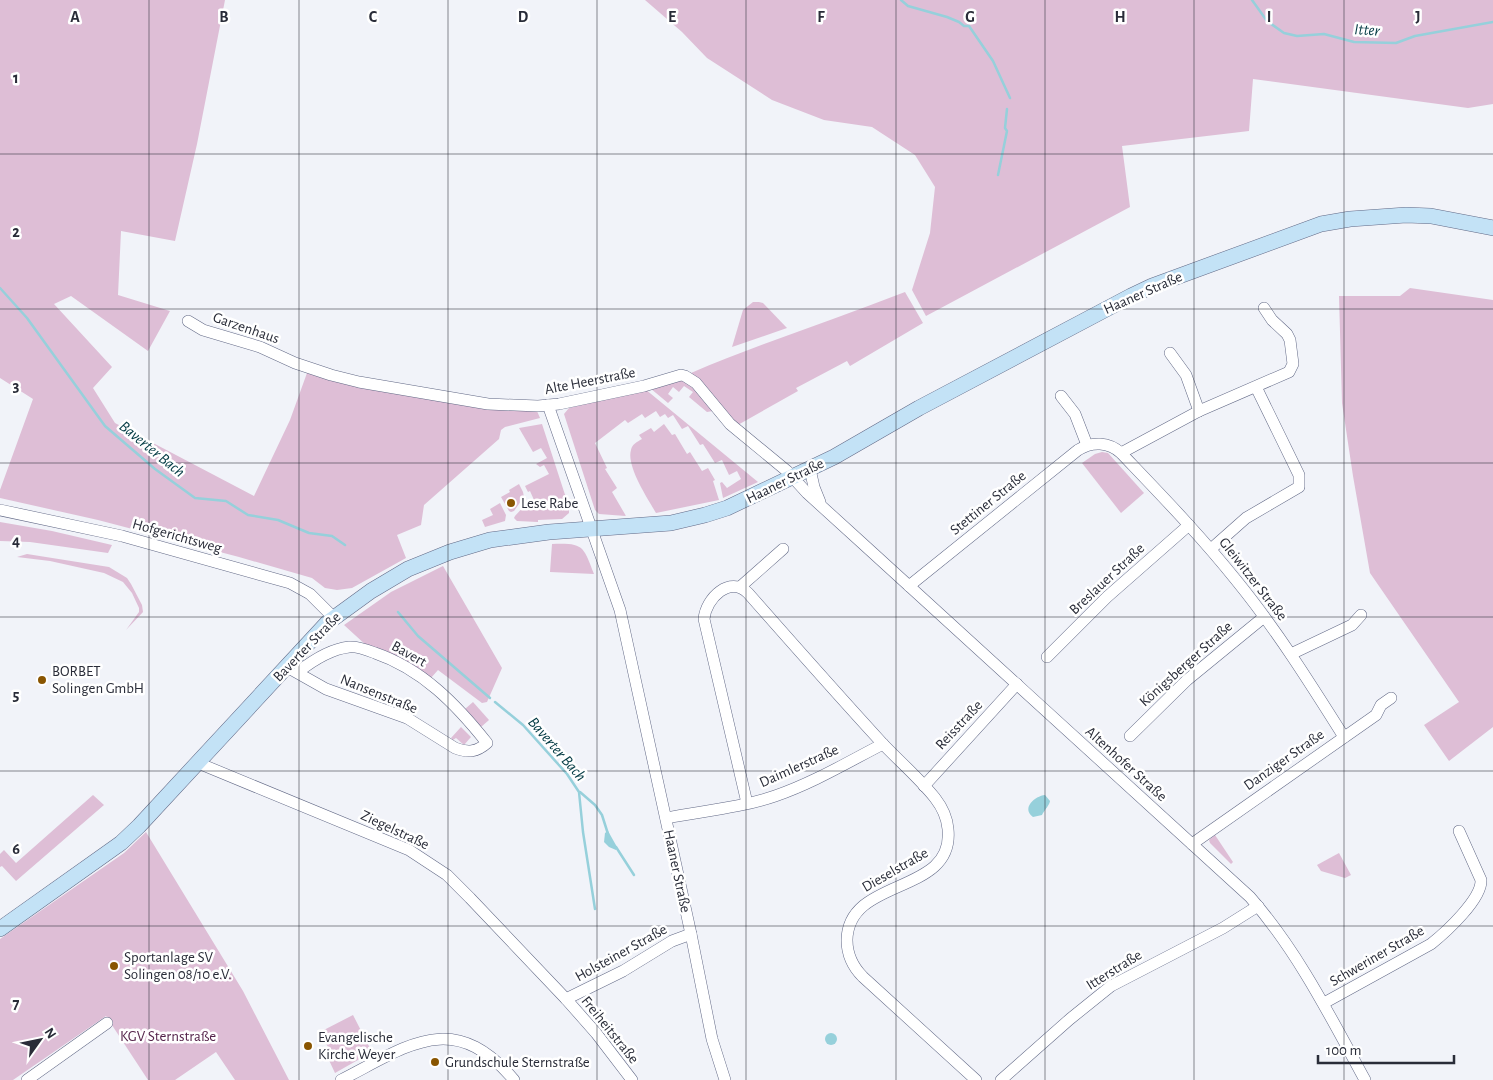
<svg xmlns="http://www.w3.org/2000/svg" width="1493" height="1080" viewBox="0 0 1493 1080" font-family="'Alegreya Sans',sans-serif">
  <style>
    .green { fill: #debed6 }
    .water { fill: #96d0db }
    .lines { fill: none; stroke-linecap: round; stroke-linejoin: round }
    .stream { stroke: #96d0db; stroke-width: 2.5 }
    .street-casing { stroke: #626986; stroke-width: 12 }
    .secondary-casing { stroke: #626986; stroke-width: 16 }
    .street { stroke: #fff; stroke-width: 11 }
    .secondary { stroke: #c3e2f6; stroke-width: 15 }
    .grid { fill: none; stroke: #292c38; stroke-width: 1; stroke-opacity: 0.55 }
    .poi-dot { fill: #895501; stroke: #fff; stroke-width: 2 }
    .labels { text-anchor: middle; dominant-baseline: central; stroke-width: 5; stroke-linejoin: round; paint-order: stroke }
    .street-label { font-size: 15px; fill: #292c38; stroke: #fff }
    .poi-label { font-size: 15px; fill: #292c38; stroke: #fff; text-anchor: start }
    .park-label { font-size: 15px; fill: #55244b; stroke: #fff }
    .water-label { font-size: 16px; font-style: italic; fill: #023a43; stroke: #fff }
    .grid-label { font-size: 16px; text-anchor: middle; font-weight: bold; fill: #292c38; stroke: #fff; stroke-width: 5; stroke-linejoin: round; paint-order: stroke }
  </style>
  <rect width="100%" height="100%" fill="#f1f3f9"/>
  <g class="green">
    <polygon points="0,0 225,0 197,144 175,241 121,231 118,295 170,311 148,351 71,296 54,304 112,367 93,388 115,423 254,496 290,420 307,373 537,411 540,418 505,427 501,430 499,439 424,505 421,525 397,535 406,558 352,588 337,590 325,588 312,578 239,557 98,520 0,498 0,490 33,399 0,378"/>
    <polygon points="645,0 1493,0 1493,104 1468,108 1253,79 1249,131 1122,146 1130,207 926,316 912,290 930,233 935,187 915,155 872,127 824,120 772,100 707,58 682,32"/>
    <polygon points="1410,288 1493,300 1493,727 1449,761 1424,725 1459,702 1370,573 1353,476 1342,403 1339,296 1400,296"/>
    <path d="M905,292L923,323L850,366L847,361L796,388L798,391L736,426L691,373C761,343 834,320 905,292Z"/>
    <polygon points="753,302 759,302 763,303 787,328 732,347 743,310"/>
    <polygon points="671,380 687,381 713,411 707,412 689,397 693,392 684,386 679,392 673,387 668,394 673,398 668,403 650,388"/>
    <polygon points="645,389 758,482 723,498 720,483 722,482 727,488 741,479 737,471 729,475 722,460 715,463 703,444 700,445 688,426 682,429 673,415 668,418 665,414 660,417 656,411 645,418 642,414 628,423 625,420 595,443 607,468 605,469 617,488 612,492 626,516 599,514 595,510 564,414 569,408"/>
    <polygon points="542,424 569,507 569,513 562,519 538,520 538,522 517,521 514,518 515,516 527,503 534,500 530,491 528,492 525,486 549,474 544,465 540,467 536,464 547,458 541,448 533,452 519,428"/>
    <path d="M664,424L672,435L675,434L687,454L690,452L702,471L708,468L715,480L713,481L719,500L656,513C648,499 626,466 631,450C632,444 637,442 642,439L639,435L651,428L654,432Z"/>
    <polygon points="1102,452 1108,453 1144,493 1121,513 1082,463 1095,454"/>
    <polygon points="519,484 523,492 524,497 514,511 511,512 509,511 501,497 510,492 509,490"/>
    <polygon points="500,503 506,515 505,521 485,527 482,520 493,515 490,509"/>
    <polygon points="0,522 52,531 112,545 108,553 30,542 0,541"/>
    <path d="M552,544C584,543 583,546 594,574L550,572Z"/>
    <polygon points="27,554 109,567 127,578 131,584 142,605 143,612 126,630 139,612 139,608 132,593 123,582 104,573 50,561 17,557"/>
    <polygon points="443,566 502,668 487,702 482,703 438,670 430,679 367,646 344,625 391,592"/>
    <polygon points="473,702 489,720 481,727 465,709"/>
    <polygon points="461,727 471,737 464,745 456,738 453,740 451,738"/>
    <polygon points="93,795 104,805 16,881 2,866 0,867 0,854 4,850 16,863"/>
    <polygon points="146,832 243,991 289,1080 235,1080 216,1052 175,1080 148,1080 106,1016 13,1080 0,1080 0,939 124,853"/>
    <polygon points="1215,835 1233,862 1231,864 1210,843 1209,840"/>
    <polygon points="1339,853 1351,875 1345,878 1321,871 1317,865"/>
    <polygon points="353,1015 372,1052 335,1073 328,1058 329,1049 320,1032"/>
  </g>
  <g class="water">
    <path d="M1045,795L1050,801C1050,804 1044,811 1042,815L1033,817C1021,808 1035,796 1045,795Z"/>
    <polygon points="608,831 617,847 616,850 609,847 604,842 605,833"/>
    <circle cx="831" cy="1039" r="6"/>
  </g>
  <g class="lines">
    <g class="stream">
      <polyline points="901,0 908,6 947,17 959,22 964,26 969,26 993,61 1010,98"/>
      <polyline points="1252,0 1267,21 1284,33 1297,36 1324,34 1354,42 1396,43 1415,36 1493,22"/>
      <polyline points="998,175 1007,131 1005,128 1007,109"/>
      <polyline points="0,288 27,318 105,426 155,469 195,498 226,501 248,515 278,520 309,533 332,536 345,545"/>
      <polyline points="398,612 418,636 490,698"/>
      <polyline points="495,702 523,725 567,774 579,792 583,832 595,909"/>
      <polyline points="580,792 595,805 602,815 608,834"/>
      <polyline points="616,847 634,875"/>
    </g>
    <defs>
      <g id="street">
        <path d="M188,321L203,330L260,347L295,363L331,375L359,382L488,404L538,406L559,404L644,386L681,375L685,376L696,383L730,424L787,471L807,493L862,543L1250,897C1298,952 1330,1016 1365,1080"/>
        <polyline points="1170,353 1186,375 1199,411"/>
        <polyline points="1061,396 1075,414 1087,445"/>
        <polyline points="548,405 620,610 691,934 712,1039 725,1080"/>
        <polyline points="1121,453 1199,411 1289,372 1293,364 1290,340 1287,334 1272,320 1264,308"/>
        <polyline points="810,469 814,487 820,502"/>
        <polyline points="0,510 122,536 290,583 310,594 333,617"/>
        <polyline points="1211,549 1246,518 1299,487 1299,475 1256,387"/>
        <path d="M909,586L1078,450C1092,441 1109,442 1121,453C1161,495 1200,535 1236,580C1276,629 1310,683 1344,737"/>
        <polyline points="740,587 783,549"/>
        <polyline points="1291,654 1352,625 1361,615"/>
        <polyline points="1047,657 1107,597 1189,525"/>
        <path d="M287,667L326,689L407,718L455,748C468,753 477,752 487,743C456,704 422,669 375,653C367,650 357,646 349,647C331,649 312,661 298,672"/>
        <polyline points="1130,736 1187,680 1264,617"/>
        <polyline points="198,763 409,850 447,875 470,898 566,999 596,1033 632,1080"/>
        <polyline points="924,786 1017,684"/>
        <path d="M747,803L704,619C706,598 730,575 748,593C792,643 837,694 882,743C900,762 919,778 935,798C942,807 947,817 948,829C955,896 848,876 847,940C847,954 853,967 863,977L976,1080"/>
        <path d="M666,818C702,811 740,808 775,796C813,783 848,762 883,744"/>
        <polyline points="1192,844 1376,715 1381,705 1391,698"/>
        <polyline points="566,999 623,971 672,941 691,934"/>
        <path d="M1324,1003L1431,944C1446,932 1482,899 1481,880L1459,831"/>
        <polyline points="27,1080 107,1023"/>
        <path d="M341,1080C408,1046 453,1008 514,1080"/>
        <polyline points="1001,1080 1070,1019 1111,986 1223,928 1258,906"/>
      </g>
      <polyline id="secondary" points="0,929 121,843 139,826 327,623 371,591 408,569 450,552 490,540 549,532 671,523 705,515 727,508 834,457 919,408 1131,296 1152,286 1321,224 1350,219 1406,215 1431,216 1493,228"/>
    </defs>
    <use href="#street" class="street-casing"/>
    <use href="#secondary" class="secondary-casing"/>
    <use href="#street" class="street"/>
    <use href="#secondary" class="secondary"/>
  </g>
  <path class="grid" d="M149,0V1080M299,0V1080M448,0V1080M597,0V1080M746,0V1080M896,0V1080M1045,0V1080M1194,0V1080M1344,0V1080M0,154H1493M0,309H1493M0,463H1493M0,617H1493M0,771H1493M0,926H1493"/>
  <g class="poi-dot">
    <circle cx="511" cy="503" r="5"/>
    <circle cx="42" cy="680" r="5"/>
    <circle cx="114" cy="966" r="5"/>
    <circle cx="308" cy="1046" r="5"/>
    <circle cx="435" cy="1062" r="5"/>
  </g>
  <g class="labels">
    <g class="street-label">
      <text transform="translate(1143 293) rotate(-24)">Haaner Straße</text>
      <text transform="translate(246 328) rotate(19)">Garzenhaus</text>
      <text transform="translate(590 381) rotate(-11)">Alte Heerstraße</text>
      <text transform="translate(785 481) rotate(-26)">Haaner Straße</text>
      <text transform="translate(988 503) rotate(-39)">Stettiner Straße</text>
      <text transform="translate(177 536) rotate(16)">Hofgerichtsweg</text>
      <text transform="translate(1107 579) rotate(-43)">Breslauer Straße</text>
      <text transform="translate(1253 579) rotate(52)">Gleiwitzer Straße</text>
      <text transform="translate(307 647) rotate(-46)">Baverter Straße</text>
      <text transform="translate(409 654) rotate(29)">Bavert</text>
      <text transform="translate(1186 664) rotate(-42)">Königsberger Straße</text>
      <text transform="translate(379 694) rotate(22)">Nansenstraße</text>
      <text transform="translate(959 725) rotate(-47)">Reisstraße</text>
      <text transform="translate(1284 760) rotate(-35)">Danziger Straße</text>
      <text transform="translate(1126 764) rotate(42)">Altenhofer Straße</text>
      <text transform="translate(799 766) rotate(-24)">Daimlerstraße</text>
      <text transform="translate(395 830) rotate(25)">Ziegelstraße</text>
      <text transform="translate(895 870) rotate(-30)">Dieselstraße</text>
      <text transform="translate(677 871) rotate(78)">Haaner Straße</text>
      <text transform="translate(621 953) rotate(-29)">Holsteiner Straße</text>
      <text transform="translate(1377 956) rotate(-30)">Schweriner Straße</text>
      <text transform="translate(1114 970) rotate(-32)">Itterstraße</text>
      <text transform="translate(610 1030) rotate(51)">Freiheitstraße</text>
    </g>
    <g class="poi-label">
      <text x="521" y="503">Lese Rabe</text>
      <text x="52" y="671">BORBET<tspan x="52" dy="17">Solingen GmbH</tspan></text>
      <text x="124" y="957">Sportanlage SV<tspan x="124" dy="17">Solingen 08/10 e.V.</tspan></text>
      <text x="318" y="1037">Evangelische<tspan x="318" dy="17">Kirche Weyer</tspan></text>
      <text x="445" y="1062">Grundschule Sternstraße</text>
    </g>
    <g class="park-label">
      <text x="168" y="1036">KGV Sternstraße</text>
    </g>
    <g class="water-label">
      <text transform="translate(1367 30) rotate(3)">Itter</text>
      <text transform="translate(152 449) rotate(39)">Baverter Bach</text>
      <text transform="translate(557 749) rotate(49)">Baverter Bach</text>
    </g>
  </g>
  <g class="grid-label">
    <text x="75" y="22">A</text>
    <text x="224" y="22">B</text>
    <text x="373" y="22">C</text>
    <text x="523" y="22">D</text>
    <text x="672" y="22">E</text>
    <text x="821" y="22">F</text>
    <text x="970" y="22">G</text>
    <text x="1120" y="22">H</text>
    <text x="1269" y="22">I</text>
    <text x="1418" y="22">J</text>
    <text x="16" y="83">1</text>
    <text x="16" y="237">2</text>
    <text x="16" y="391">3</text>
    <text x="16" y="546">4</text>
    <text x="16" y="700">5</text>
    <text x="16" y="854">6</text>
    <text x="16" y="1009">7</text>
  </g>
  <g transform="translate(40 1040) rotate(57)" stroke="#ffffff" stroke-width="4" paint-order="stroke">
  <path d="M0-4L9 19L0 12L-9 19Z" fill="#292c38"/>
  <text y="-8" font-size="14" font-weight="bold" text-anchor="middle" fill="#292c38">N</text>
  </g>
  <path d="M1318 1055v8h136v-8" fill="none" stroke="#292c38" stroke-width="2.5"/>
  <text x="1326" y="1055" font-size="15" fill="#292c38" stroke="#ffffff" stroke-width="4" paint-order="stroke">100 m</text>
</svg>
